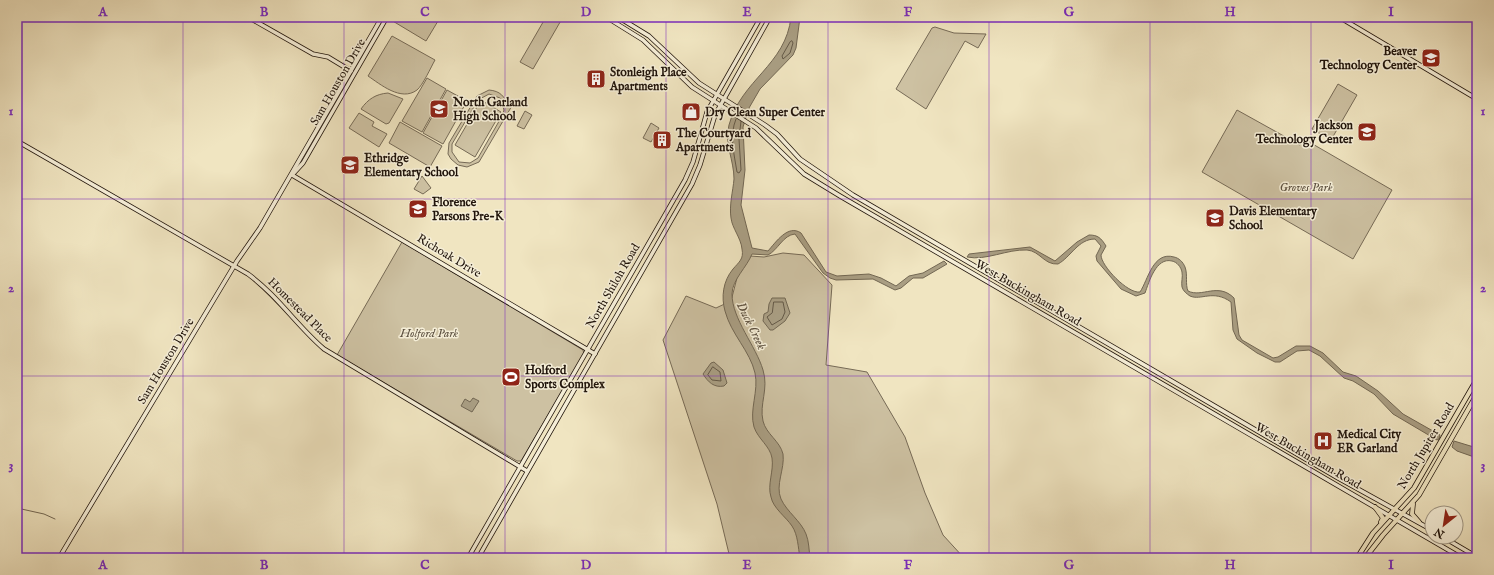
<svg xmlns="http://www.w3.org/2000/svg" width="1494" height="575" viewBox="0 0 1494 575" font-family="'IM FELL English',serif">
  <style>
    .green { fill: #cdc1a2; stroke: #766a56; fill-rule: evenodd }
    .water { fill: #a99e83; stroke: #726753 }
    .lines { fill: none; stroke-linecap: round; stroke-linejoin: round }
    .shore { stroke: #645947; stroke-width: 1 }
    .stream { stroke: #726753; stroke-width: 1 }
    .secondary-casing { stroke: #20140b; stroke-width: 5 }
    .primary-casing { stroke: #20140b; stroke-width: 5.5 }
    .secondary { stroke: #f5eed7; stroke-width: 3.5 }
    .primary { stroke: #f0e5c1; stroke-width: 4 }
    .grid { fill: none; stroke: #7b2cbf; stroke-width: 1; stroke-opacity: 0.55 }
    .labels { text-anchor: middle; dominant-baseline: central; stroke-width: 3; stroke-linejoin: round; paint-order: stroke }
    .poi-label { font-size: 12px; font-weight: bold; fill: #20140b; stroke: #f5eed7; text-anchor: start }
    .street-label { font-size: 12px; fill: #20140b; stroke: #f5eed7 }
    .park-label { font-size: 12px; font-style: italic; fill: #5d5140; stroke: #f5eed7 }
    .water-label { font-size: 13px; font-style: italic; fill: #5e5241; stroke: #f5eed7 }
    .neatline { fill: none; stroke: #7b2cbf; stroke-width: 1.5 }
    .grid-label { font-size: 13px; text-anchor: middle; font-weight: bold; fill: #7b2cbf }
  </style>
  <rect width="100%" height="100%" fill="#f0e5c1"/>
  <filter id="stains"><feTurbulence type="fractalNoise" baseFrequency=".005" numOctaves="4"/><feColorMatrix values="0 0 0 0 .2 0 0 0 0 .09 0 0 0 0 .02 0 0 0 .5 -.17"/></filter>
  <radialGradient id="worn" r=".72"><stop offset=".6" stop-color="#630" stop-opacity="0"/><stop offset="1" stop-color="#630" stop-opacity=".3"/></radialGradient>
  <g class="green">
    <polygon points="393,17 431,17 438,21 426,41 391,20"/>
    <polygon points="546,17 563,17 533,69 520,62"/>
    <polygon points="935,27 954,33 986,34 978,48 965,41 926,109 896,89 932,28"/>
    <path d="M392,36L435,60C431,67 423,85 417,90C401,102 380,84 368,76Z"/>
    <polygon points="427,78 446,89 422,132 402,121"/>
    <polygon points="1338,84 1357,95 1331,140 1312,129"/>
    <polygon points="447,90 467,101 443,144 423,133"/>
    <path d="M489,90C500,91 505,96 508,107L510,103L513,104L479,162L467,167L458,165L451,159L448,154L449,143L477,96ZM489,94L500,98L504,110L502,116L478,158L470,163L459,162L452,152V144L478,100Z"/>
    <path d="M388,93L403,99L389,123L386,124L361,109C368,99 376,94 388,93Z"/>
    <polygon points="481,100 501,112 475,157 455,145"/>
    <polygon points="1237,110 1300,145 1304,139 1392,190 1353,259 1202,172"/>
    <polygon points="525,111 532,115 524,129 517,126"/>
    <polygon points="359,113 374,122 372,126 387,134 379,147 349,128"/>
    <polygon points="400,122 442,146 430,167 389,143"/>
    <polygon points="651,123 659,128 651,142 643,138"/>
    <polygon points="422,176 431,188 423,194 414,189"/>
    <polygon points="402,242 583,350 584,354 521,461 517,461 337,355"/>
    <polygon points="783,253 804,255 832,285 826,365 867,372 905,437 925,493 943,535 964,558 730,558 717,504 663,340 686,296 716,308 731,301 738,274 750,256 764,257"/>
  </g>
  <g class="water">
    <path d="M791,17H800L796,48L793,55L760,89L749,108L743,127L745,170L741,205L752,248L768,251C776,242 788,224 801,233L826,272L837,276L869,274L881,278L896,286L909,276L923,273L944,261L947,264L923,278H913L901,288L895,290L873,279L836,280L830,278L823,273L795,234C783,235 778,250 768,255L752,254C747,267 732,280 732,294C732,319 756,346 763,370C769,389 759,404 763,421C766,434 780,441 783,454C785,469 775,485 781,499C787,512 801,521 806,534C809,541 809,551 810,558H800C798,547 798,535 792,526C786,517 773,508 771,497C767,485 774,471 772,458C770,446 758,439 754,427C749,410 759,391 755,373C750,351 731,334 725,311C721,297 723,281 733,269C739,262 744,259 742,249C741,238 732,228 731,218C729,205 733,191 734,179C734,160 724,143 729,125C741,80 786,65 791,17Z"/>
    <path d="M1089,235C1098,235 1101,238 1106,246L1101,255C1101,266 1128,294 1140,292C1148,280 1153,251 1174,257C1179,258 1183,262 1185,267C1188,275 1185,284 1188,291C1202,298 1218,282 1234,298L1239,335L1242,340L1273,358L1278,357L1296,346H1310L1323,353L1343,372L1356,376L1378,391L1403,414L1440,435L1439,439L1437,440L1393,414L1374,394L1353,381L1344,378L1320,356L1309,350L1297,351L1280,362H1275L1257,353L1237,339L1233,330L1231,302C1213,289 1201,301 1190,296C1187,294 1183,291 1182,287C1181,282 1183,277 1182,272C1181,267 1177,262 1172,261C1156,257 1149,282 1145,293L1136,296L1121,289L1097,261L1096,256L1101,246L1095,239C1078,239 1071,257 1058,264C1044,265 1040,251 1027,250C1007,249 986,261 967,257L969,254L1030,247L1055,261L1077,242Z"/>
    <polygon points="772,298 785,298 790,313 785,321 773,330 770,330 763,321 764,314 768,312 769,304"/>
    <path d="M714,362L723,370L727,383L724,386C714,388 708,382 703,374L711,363Z"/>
    <polygon points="473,398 479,401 472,412 461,406 465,399 470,402"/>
    <polygon points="1454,441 1477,448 1477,458 1457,451 1452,447"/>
  </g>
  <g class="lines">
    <g class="shore">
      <polygon points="792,41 793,43 790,53 783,59 782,56 790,42"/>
      <path d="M736,119C729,136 734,153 737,172L739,173L741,170L739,139L741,121"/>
      <polygon points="774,302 783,302 785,312 782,319 772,325 767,317 772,313"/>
      <polygon points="713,367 720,372 721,381 712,380 708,375"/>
    </g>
    <polyline class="stream" points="17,508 44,514 55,519"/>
    <defs>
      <g id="secondary">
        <polyline points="248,17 313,54 328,57 351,71"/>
        <polyline points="606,17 643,40 692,87 756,128 804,174 840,196 1462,558"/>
        <polyline points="618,17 649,36 699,83 765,125 777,134 800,159 853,195 1338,478 1432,530"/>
        <polyline points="1339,17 1477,99"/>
        <path d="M17,141L248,274C278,296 297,326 324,349L527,471"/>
        <polyline points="292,175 595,354"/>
        <polyline points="292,175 303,163 387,17"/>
        <polyline points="1443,537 1477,557"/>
        <polyline points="59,558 237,261 260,228 382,17"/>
        <polyline points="468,558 685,180 693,162 707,112 761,17"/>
        <polyline points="478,558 692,184 700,165 715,115 770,17"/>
      </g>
      <g id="primary">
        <polyline points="1413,504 1412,514 1419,522"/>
        <polyline points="1375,507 1383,518 1381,522"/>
        <polyline points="17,554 24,558"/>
        <polyline points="1357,558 1373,533 1414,488 1477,379"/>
        <polyline points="1365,558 1383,535 1419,495 1477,394"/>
      </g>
    </defs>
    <use href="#secondary" class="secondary-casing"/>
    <use href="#primary" class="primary-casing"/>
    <use href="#secondary" class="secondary"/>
    <use href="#primary" class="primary"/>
  </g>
  <path class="grid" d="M183,17V558M344,17V558M505,17V558M666,17V558M828,17V558M989,17V558M1150,17V558M1311,17V558M17,199H1477M17,376H1477"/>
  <defs>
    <symbol id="school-square" viewBox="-11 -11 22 22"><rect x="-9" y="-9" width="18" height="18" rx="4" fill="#8f2418" stroke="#f5eed7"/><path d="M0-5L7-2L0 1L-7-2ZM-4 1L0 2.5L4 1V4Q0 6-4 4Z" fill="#fff"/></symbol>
    <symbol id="building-square" viewBox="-11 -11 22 22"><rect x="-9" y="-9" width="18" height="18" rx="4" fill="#8f2418" stroke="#f5eed7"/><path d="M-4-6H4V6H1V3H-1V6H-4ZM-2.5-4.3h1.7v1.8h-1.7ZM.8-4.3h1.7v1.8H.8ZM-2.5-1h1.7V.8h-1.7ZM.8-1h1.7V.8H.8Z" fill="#fff"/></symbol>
    <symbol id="shop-square" viewBox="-11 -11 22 22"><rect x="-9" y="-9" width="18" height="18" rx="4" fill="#8f2418" stroke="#f5eed7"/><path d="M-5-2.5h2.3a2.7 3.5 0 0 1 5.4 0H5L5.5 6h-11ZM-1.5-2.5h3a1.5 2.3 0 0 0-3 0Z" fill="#fff"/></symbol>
    <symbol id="stadium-square" viewBox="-11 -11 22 22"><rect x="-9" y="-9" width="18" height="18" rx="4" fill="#8f2418" stroke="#f5eed7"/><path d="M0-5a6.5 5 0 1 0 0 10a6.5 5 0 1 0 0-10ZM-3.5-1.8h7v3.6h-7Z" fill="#fff"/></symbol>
    <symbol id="hospital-square" viewBox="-11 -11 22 22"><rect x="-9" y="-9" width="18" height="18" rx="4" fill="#8f2418" stroke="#f5eed7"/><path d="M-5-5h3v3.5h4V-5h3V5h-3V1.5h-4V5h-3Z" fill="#fff"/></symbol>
  </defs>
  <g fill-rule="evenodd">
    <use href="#school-square" x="1420" y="47" width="22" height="22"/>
    <use href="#building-square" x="585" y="68" width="22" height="22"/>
    <use href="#school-square" x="428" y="98" width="22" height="22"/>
    <use href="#shop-square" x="680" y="101" width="22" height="22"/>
    <use href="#school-square" x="1356" y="121" width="22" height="22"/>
    <use href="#building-square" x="651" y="129" width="22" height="22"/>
    <use href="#school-square" x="339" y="154" width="22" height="22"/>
    <use href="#school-square" x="407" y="198" width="22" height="22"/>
    <use href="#school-square" x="1204" y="207" width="22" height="22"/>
    <use href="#stadium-square" x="500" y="366" width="22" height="22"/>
    <use href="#hospital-square" x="1312" y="430" width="22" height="22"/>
  </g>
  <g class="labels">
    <g class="poi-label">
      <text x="1417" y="51" text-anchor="end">Beaver<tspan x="1417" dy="14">Technology Center</tspan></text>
      <text x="610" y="72">Stonleigh Place<tspan x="610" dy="14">Apartments</tspan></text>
      <text x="453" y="102">North Garland<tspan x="453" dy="14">High School</tspan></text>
      <text x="705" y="112">Dry Clean Super Center</text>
      <text x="1353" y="125" text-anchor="end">Jackson<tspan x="1353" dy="14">Technology Center</tspan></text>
      <text x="676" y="133">The Courtyard<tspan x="676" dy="14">Apartments</tspan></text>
      <text x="364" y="158">Ethridge<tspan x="364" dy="14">Elementary School</tspan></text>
      <text x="432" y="202">Florence<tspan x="432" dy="14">Parsons Pre-K</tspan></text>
      <text x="1229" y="211">Davis Elementary<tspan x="1229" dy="14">School</tspan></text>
      <text x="525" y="370">Holford<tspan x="525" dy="14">Sports Complex</tspan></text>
      <text x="1337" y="434">Medical City<tspan x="1337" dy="14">ER Garland</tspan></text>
    </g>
    <g class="street-label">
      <text transform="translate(338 82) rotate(-60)">Sam Houston Drive</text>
      <text transform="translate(449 256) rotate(31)">Richoak Drive</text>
      <text transform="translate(613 286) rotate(-60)">North Shiloh Road</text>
      <text transform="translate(1028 293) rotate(30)">West Buckingham Road</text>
      <text transform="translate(300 310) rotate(45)">Homestead Place</text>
      <text transform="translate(166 361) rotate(-59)">Sam Houston Drive</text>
      <text transform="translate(1426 446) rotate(-59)">North Jupiter Road</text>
      <text transform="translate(1308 456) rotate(30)">West Buckingham Road</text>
    </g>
    <g class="park-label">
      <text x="1306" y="187">Groves Park</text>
      <text x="429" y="333">Holford Park</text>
    </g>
    <g class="water-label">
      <text transform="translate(751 326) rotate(64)">Duck Creek</text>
    </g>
  </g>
  <rect width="1494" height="575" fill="none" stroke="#f0e5c1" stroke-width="44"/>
  <g transform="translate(1444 525) rotate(210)"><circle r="19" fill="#f5eed7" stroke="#a09785"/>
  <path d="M0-3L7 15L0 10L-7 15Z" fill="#8f2418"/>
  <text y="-6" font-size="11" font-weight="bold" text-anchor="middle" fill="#20140b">N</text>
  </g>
  <rect x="22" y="22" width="1450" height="531" class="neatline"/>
  <g class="grid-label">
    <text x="103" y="16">A</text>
    <text x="264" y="16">B</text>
    <text x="425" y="16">C</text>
    <text x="586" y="16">D</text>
    <text x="747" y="16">E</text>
    <text x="908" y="16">F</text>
    <text x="1069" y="16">G</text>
    <text x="1230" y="16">H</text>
    <text x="1391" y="16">I</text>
    <text x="11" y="115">1</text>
    <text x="1483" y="115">1</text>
    <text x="11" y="292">2</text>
    <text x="1483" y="292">2</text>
    <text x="11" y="469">3</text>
    <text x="1483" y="469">3</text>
    <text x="103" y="569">A</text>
    <text x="264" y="569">B</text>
    <text x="425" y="569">C</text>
    <text x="586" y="569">D</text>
    <text x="747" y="569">E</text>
    <text x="908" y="569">F</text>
    <text x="1069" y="569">G</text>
    <text x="1230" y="569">H</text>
    <text x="1391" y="569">I</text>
  </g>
  <rect width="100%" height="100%" filter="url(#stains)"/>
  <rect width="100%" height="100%" fill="url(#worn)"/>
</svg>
